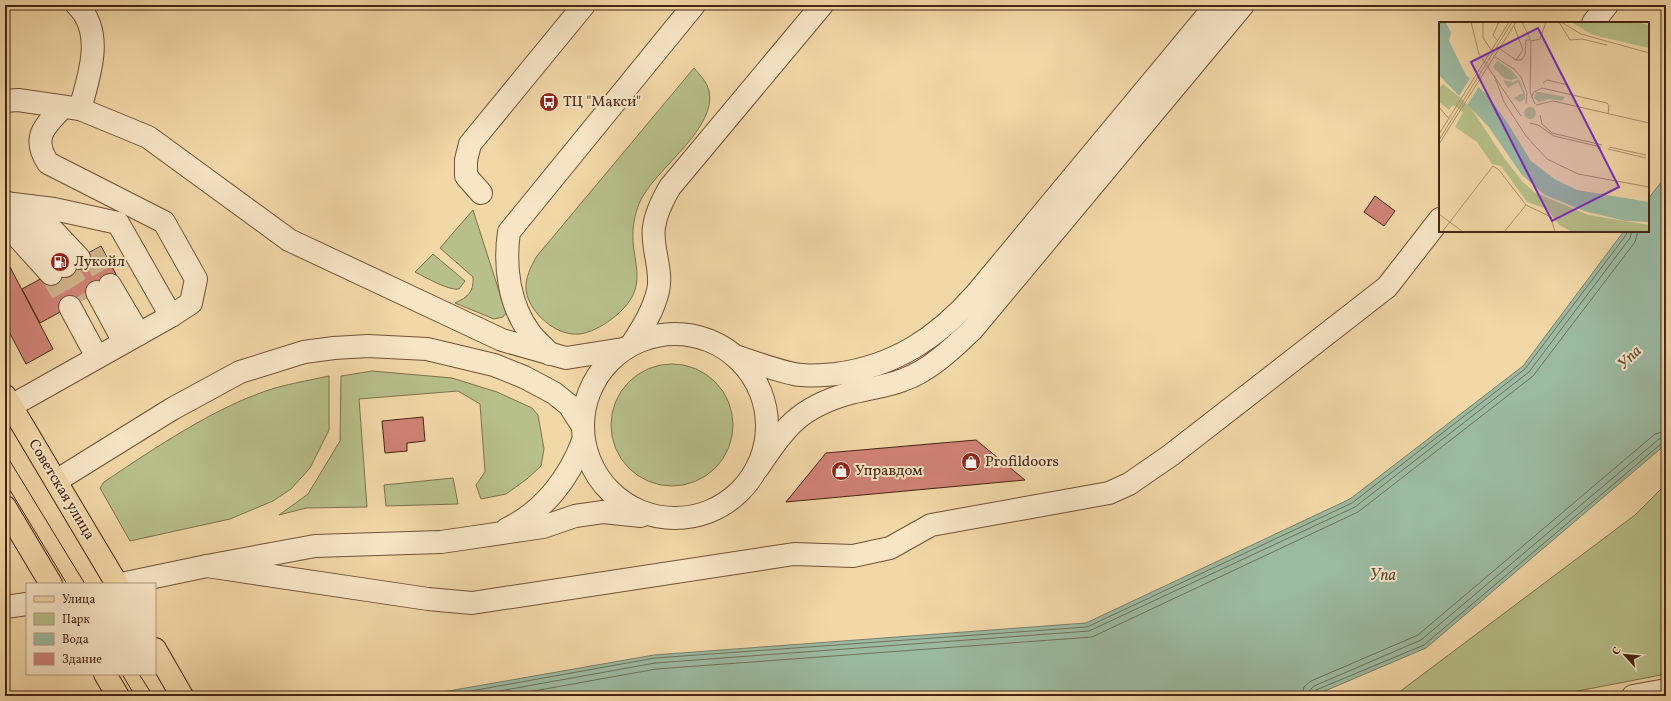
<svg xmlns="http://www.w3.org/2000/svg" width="1671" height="701" viewBox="0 0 1671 701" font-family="Vollkorn,serif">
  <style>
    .green { fill: #b7bf8a; stroke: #7e724e }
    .water { fill: #9cbaa2; stroke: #7a7e68 }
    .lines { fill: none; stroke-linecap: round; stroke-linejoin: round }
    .shore { stroke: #71705a; stroke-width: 1 }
    .building { fill: #d08276; stroke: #462511 }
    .minor-tunnel { stroke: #d0b389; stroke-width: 22; stroke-dasharray: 22 11; stroke-linecap: butt }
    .minor-casing { stroke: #715236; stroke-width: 24 }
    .major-casing { stroke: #462511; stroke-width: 24 }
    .minor { stroke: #f7e5c6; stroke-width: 22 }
    .major { stroke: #f2d7a7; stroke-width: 22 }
    .tram { stroke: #462511; stroke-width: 1 }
    .labels { text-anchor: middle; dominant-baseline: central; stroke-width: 4; stroke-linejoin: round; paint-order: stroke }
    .poi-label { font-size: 15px; fill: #462511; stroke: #f7e5c6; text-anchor: start }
    .street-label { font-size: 15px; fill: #462511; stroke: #f7e5c6 }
    .water-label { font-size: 16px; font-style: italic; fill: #5c4a35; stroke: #f7e5c6 }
    .inset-road { fill: none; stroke: #ad906b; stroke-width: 1 }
    .view { fill: #7b2cbf; fill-opacity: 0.15; stroke: #7b2cbf; stroke-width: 2 }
    .inset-edge { fill: none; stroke: #462511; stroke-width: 2 }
  </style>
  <rect width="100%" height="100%" fill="#f2d7a7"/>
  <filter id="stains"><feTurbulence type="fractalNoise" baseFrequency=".005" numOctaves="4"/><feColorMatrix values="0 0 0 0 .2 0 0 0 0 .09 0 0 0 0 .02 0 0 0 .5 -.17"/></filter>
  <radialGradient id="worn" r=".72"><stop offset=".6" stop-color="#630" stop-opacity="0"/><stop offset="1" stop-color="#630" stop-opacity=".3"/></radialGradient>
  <g class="green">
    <path d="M694,68C700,75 707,82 709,91C717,127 660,166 643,196C637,206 634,218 633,230C631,260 648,282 624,308C614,319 595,332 580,334C557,337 529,313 526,290C525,278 531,266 537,256Z"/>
    <path d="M473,210L506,313L503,317L494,319L455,303C468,297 474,292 473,277L440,248Z"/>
    <path d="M433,254L465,281L459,289C449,291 425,277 415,272Z"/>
    <circle cx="672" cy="425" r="61"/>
    <polygon points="372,371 452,378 497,392 532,408 538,415 544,449 541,466 527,479 506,494 481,499 476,485 485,472 480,404 458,391 359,399 367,507 306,508 279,515 308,494 340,441 341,376"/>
    <path d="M329,376V430L310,468L291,489L273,501L230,519L130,541L100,488L104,482C155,448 216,406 275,388C293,383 311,380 329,376Z"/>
    <polygon points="453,478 458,504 386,506 384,485"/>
    <polygon points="1666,484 1666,674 1552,696 1394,696 1635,515"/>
  </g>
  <polygon class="water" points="1666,176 1666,444 1426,648 1313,696 420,696 654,655 1086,623 1350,499 1523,366 1624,231 1648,231 1648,199"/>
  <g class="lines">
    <g class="shore">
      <polyline points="443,696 655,658 1087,627 1352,503 1525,369 1626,235 1627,231"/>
      <polyline points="472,696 655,663 1089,631 1355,507 1529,372 1630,238 1632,231"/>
      <polyline points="506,696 656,669 1092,637 1358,512 1533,376 1635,242 1638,231"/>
      <polyline points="1302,696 1304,687 1311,681 1418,635 1655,434 1666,431"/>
      <polyline points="1308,696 1310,690 1314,686 1421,640 1659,439 1666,437"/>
      <polyline points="1313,696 1316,690 1424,645 1662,443 1666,442"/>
    </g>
  </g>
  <g class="building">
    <polygon points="1375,196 1395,211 1384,226 1364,212"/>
    <polygon points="101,246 119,280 40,323 22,289"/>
    <polygon points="10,267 53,349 26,364 5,324 5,269"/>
    <polygon points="423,417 425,441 407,443 407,451 385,453 382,421"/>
    <polygon points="976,440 1025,480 786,502 826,453"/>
  </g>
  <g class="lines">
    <g class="minor-tunnel">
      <polyline points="91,252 110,285"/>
      <polyline points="65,266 85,299"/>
      <polyline points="51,274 70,307"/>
    </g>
    <defs>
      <g id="minor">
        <path d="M77,5C105,33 89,76 80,109"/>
        <polyline points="1593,23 1607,5"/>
        <polyline points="5,101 18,100 80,109 148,137 289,240 502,340 566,358 623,349"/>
        <path d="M63,107C45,126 31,137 48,163L164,222L196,279L191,303L171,316"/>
        <polyline points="481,193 466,176 466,160 470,144 584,5"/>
        <polyline points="5,203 54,209 118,223 171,316 11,406"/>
        <polyline points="7,203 65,266"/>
        <polyline points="30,206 79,258"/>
        <polyline points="5,223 51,274"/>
        <polyline points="110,285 139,334"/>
        <polyline points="97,292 124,342"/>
        <polyline points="70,307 97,357"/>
        <circle cx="675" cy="426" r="92"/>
        <path d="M632,344C643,327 653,311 658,291C663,270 651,248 654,227C656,212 663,199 670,187L822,5"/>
        <path d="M550,354C544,347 536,341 530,333C509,305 504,266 509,232L694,5"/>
        <path d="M735,356C754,362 774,370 794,374C807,377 823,375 836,374C895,366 937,338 976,294L1216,5"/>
        <path d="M758,468C784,428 799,408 847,394C865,389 885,387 903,380C929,371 952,349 972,330L1243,5"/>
        <polyline points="56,481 172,409 240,372 304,352 334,348 368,346 427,349 494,365 524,377 554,393 569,405 582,425"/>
        <path d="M507,529C544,511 569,478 583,441"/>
        <polyline points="207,566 428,599 472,603 794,554 853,556 890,548 931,525 1109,493 1129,484 1171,455 1387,287 1440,219"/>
        <polyline points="121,584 207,566 315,546 441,542 543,527 575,516 603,512 641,516"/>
        <polyline points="5,607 27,604"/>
        <polyline points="1633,696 1666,690"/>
      </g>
      <g id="major">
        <polyline points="5,396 117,584"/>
        <polyline points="5,507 51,584"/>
        <polyline points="155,649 182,696"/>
        <polyline points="105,674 118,696"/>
      </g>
    </defs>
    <use href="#minor" class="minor-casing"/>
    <use href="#major" class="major-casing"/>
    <use href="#minor" class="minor"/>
    <use href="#major" class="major"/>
    <g class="tram">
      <polyline points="5,453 85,584"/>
      <polyline points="5,482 67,584"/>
      <polyline points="122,674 135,696"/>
      <polyline points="139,674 153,696"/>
    </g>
  </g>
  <defs>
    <symbol id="bus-disc" viewBox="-11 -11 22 22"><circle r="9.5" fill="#8f2418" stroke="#f7e5c6"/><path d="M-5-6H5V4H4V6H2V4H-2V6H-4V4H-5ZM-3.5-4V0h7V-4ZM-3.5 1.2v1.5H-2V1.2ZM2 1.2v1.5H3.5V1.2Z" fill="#fff"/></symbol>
    <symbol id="fuel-disc" viewBox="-11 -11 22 22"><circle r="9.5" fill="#8f2418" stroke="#f7e5c6"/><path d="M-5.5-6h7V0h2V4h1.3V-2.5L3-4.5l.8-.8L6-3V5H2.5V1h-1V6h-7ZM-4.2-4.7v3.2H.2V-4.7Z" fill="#fff"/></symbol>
    <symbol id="shop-disc" viewBox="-11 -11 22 22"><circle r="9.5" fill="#8f2418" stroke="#f7e5c6"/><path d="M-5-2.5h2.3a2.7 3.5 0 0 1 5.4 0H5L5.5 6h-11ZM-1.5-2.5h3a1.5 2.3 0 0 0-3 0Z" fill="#fff"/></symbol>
  </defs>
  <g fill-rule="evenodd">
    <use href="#bus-disc" x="538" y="91" width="22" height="22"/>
    <use href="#fuel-disc" x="49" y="251" width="22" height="22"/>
    <use href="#shop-disc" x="960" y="451" width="22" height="22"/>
    <use href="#shop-disc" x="830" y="460" width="22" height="22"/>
  </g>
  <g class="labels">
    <g class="poi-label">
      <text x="563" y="102">ТЦ "Макси"</text>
      <text x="74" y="262">Лукойл</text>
      <text x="985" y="462">Profildoors</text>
      <text x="855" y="471">Управдом</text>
    </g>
    <g class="street-label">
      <text transform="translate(61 490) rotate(59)">Советская улица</text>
    </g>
    <g class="water-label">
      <text transform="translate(1630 358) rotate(-44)">Упа</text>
      <text x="1383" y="576">Упа</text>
    </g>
  </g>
  <g transform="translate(1439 22)">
    <rect width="210" height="210" fill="#f2d7a7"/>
    <path d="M132,0H196L210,3V26L154,13ZM58,39L71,47L79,56L72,58L65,56L54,45ZM80,57L86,72V77L81,80L75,76L84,71L79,60L69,66L64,58L74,60ZM4,62L30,83L65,136L83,159L95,170L149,193L210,203V210H133L120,203L108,187L88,180L62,144L53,142L38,120L16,105L24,90L14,83L10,88L0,80V66ZM97,70H101L126,75L123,79L111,77L100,80L95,76ZM85 91a6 6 0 1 1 12 0a6 6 0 1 1-12 0Z" fill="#b7bf8a"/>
    <path d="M0,0H7L12,11L10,19L27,53L48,73L68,100L92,139L117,158L138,168L210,180V200L187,199L145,189L106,173L83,153L49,104L0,53Z" fill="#9cbaa2"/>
    <path d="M32,55L41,63L28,83L20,74Z" fill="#f2d7a7"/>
    <path class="inset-road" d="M32,0L40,32L82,94M44,0V16L53,29M83,0L92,19L91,70L96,82M120,0L131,18L143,17L168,23M122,0L142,12L210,31M59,19L54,13L60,0M92,19L101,17L107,0M61,27L77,38L84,28L75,4M56,35L75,47L82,55L88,71L87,82M77,38H82L86,33L87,18H92M55,53L65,80L87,114L108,137L139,152L210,165M104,61L108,58L129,63M92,76L95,70L103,66L168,81L170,84L169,92M97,83L114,79L210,101M0,85L10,97M101,93L103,102L113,111L163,123M91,101L99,103L115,114L162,125M0,112L70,0M0,118L73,0M0,122L77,0M170,125L207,133M169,127L207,136M0,192L24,210M3,210L54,144L60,148L87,183L112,195L116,210M65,210L87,183"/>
    <path class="view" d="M99,6L180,165L113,199L32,40Z"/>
    <rect width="210" height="210" class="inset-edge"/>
  </g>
  <rect width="1671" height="701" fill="none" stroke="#f2d7a7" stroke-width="20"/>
  <rect x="6" y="6" width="1659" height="689" fill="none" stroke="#462511" stroke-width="2"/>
  <rect x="10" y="10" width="1651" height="681" fill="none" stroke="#462511"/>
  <rect x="26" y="583" width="130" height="92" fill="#f7e5c6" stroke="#b0987e"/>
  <rect x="34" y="596" width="20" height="6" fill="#f2d7a7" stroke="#b0987e"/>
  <text x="62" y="603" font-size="12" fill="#462511">Улица</text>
  <rect x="34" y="613" width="20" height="12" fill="#b7bf8a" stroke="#b0987e"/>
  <text x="62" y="623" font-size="12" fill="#462511">Парк</text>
  <rect x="34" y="633" width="20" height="12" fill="#9cbaa2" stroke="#b0987e"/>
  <text x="62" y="643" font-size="12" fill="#462511">Вода</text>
  <rect x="34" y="653" width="20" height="12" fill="#d08276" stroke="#b0987e"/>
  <text x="62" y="663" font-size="12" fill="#462511">Здание</text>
  <g transform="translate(1625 655) rotate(297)" stroke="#f7e5c6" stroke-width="3" paint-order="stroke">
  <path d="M0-3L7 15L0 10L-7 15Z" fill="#462511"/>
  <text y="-6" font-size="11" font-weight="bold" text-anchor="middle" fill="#462511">С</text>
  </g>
  <rect width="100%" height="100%" filter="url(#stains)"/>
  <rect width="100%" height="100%" fill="url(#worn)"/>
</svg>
